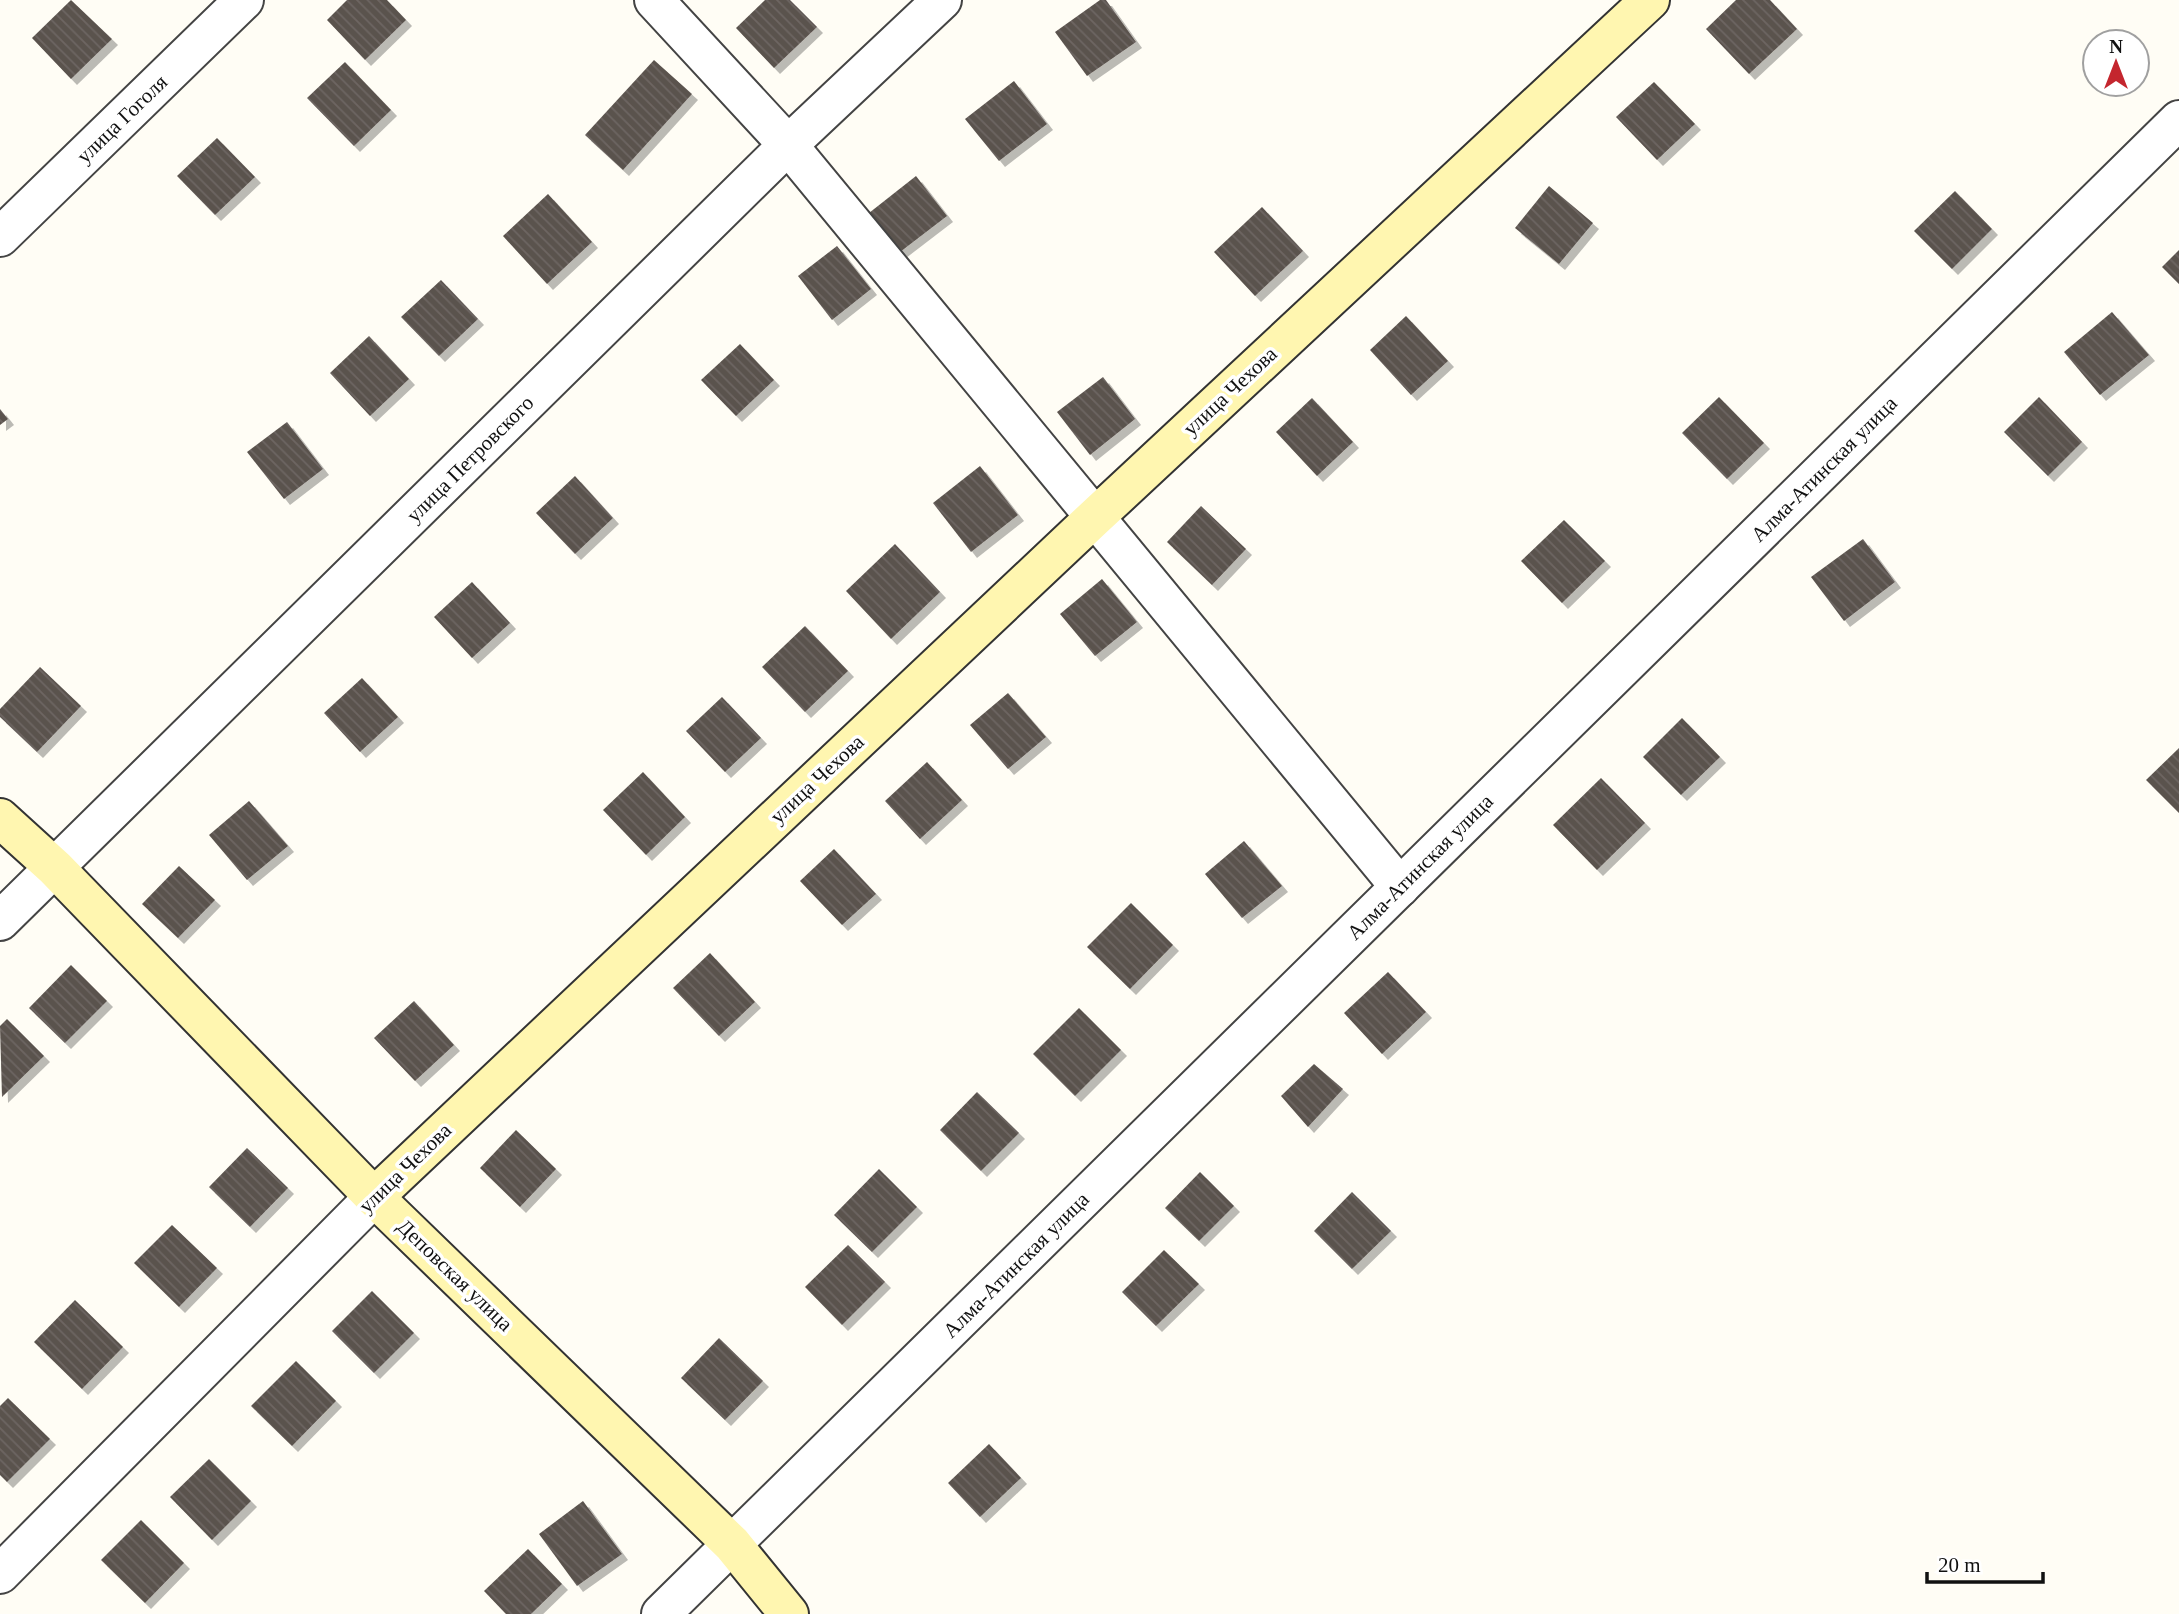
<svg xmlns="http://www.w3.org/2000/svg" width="2179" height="1614" viewBox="0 0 2179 1614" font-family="'Times New Roman',serif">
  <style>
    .building { fill: url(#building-back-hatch); filter: url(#shadow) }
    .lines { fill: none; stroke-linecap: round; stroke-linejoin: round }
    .street-casing { stroke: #444; stroke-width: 42 }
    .secondary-casing { stroke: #333; stroke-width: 42 }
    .street { stroke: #fff; stroke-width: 38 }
    .secondary { stroke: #fff6b0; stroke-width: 38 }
    .labels { text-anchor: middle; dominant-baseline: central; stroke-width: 7; stroke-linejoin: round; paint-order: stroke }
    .street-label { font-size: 21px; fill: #111; stroke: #fff }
  </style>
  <defs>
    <pattern id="building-back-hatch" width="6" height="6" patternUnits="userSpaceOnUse" patternTransform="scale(1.75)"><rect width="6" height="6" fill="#5a524d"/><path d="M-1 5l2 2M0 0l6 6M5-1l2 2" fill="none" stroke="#6d6662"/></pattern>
    <filter id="shadow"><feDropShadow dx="6" dy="6" stdDeviation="0" flood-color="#0004"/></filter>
  </defs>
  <rect width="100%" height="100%" fill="#fffdf5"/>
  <g class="building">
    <polygon points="71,0 112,39 71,79 32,38"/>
    <polygon points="347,0 387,0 406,20 365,60 327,20"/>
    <polygon points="765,0 790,0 817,27 774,68 736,28"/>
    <polygon points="1100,0 1106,0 1136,42 1087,76 1055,32"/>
    <polygon points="1736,0 1770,0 1797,29 1749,74 1706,29"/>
    <polygon points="654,60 692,94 623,170 585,135"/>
    <polygon points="345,62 391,110 354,146 307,98"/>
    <polygon points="1014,81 1047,124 999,161 965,119"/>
    <polygon points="1654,82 1695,124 1657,160 1616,117"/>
    <polygon points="217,138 255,177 215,215 177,176"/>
    <polygon points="916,176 947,216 900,252 869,213"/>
    <polygon points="1549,186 1593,223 1559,264 1515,228"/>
    <polygon points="1955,191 1992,229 1952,269 1914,231"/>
    <polygon points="548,194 592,242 547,284 503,236"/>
    <polygon points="1262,207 1303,251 1255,296 1214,252"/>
    <polygon points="837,246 871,289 832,320 798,276"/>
    <polygon points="2179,250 2179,284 2162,267"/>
    <polygon points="441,280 478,319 439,356 401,317"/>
    <polygon points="2112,312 2149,355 2100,395 2064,352"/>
    <polygon points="1406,316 1448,361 1411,395 1370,350"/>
    <polygon points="369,336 409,379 370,416 330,373"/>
    <polygon points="740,344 774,380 736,416 701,380"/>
    <polygon points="1103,377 1135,419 1090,455 1057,412"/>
    <polygon points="1719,397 1764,443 1727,479 1682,433"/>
    <polygon points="2039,397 2082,442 2048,476 2004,432"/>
    <polygon points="1312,398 1353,442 1317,476 1276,432"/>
    <polygon points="0,409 8,419 0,425"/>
    <polygon points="287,422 323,469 284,499 247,452"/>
    <polygon points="980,466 1018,515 971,552 933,503"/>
    <polygon points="575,476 613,518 575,554 536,513"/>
    <polygon points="1201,506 1246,549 1212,585 1167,542"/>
    <polygon points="1564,520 1605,561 1562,603 1521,561"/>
    <polygon points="1863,539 1895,582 1844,621 1811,577"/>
    <polygon points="895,544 940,592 891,639 846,591"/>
    <polygon points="1102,579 1137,622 1095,656 1060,614"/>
    <polygon points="472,582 510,623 472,658 434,617"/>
    <polygon points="805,626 848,671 805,712 762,667"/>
    <polygon points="40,667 81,706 37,752 0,717 0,709"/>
    <polygon points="362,678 398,717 360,752 324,713"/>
    <polygon points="1008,693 1046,737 1008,769 970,725"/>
    <polygon points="722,697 761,738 725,772 686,731"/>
    <polygon points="1682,718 1720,757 1681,795 1643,757"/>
    <polygon points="2179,748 2179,813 2146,780"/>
    <polygon points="927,762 962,800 920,839 885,801"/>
    <polygon points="643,772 685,817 646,855 603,810"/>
    <polygon points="1601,778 1645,823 1597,870 1553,825"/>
    <polygon points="249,801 288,846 247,880 209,835"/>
    <polygon points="1244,841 1282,886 1242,918 1205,874"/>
    <polygon points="834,849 876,894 842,925 800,881"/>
    <polygon points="179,866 215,900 178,938 142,904"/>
    <polygon points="1131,903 1173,945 1130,989 1087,947"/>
    <polygon points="710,953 755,1002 719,1036 673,988"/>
    <polygon points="71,965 107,1001 65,1043 29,1008"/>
    <polygon points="1388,972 1426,1012 1382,1054 1344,1013"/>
    <polygon points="414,1001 454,1045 415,1081 374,1038"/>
    <polygon points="1079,1008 1121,1050 1075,1096 1033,1054"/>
    <polygon points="7,1019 44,1056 2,1097 0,1026"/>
    <polygon points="1314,1064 1343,1089 1308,1127 1281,1096"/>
    <polygon points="977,1092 1019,1133 981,1171 940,1130"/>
    <polygon points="516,1130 556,1169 520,1207 480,1168"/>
    <polygon points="247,1148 288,1188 250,1227 209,1187"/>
    <polygon points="879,1169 917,1207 872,1252 834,1215"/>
    <polygon points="1200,1172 1234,1206 1199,1241 1165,1208"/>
    <polygon points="1352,1192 1391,1231 1352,1269 1314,1231"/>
    <polygon points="172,1225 217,1268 179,1307 134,1263"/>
    <polygon points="848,1245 885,1282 842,1325 805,1287"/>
    <polygon points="1164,1250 1199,1284 1156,1326 1122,1292"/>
    <polygon points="372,1291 414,1333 374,1373 332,1331"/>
    <polygon points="75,1300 123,1347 82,1389 34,1342"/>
    <polygon points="719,1338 763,1381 725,1420 681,1378"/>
    <polygon points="296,1361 336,1401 292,1446 251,1406"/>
    <polygon points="8,1398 50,1439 7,1482 0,1475 0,1406"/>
    <polygon points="989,1444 1021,1478 980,1517 948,1483"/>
    <polygon points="209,1459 251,1501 212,1540 170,1497"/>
    <polygon points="583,1501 622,1554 577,1586 539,1534"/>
    <polygon points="141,1520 184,1563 145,1603 101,1560"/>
    <polygon points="528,1549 562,1584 531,1614 506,1614 484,1591"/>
  </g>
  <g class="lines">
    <defs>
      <g id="street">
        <polyline points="654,0 788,145 1400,887"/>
        <polyline points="0,237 244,0"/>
        <polyline points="0,921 788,145 942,0"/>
        <polyline points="0,1574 374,1197"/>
        <polyline points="661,1614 2179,120"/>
      </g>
      <g id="secondary">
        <polyline points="0,818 55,868 374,1197 732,1544 789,1614"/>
        <polyline points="374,1197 1095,517 1650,0"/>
      </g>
    </defs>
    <use href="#street" class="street-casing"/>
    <use href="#secondary" class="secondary-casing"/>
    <use href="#street" class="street"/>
    <use href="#secondary" class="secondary"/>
  </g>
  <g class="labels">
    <g class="street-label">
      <text transform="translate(122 119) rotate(-44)">улица Гоголя</text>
      <text transform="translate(1230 391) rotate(-43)">улица Чехова</text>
      <text transform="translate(470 459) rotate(-45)">улица Петровского</text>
      <text transform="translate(1824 469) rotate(-45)">Алма-Атинская улица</text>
      <text transform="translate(817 779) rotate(-43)">улица Чехова</text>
      <text transform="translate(1420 867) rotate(-45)">Алма-Атинская улица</text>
      <text transform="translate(405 1168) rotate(-44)">улица Чехова</text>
      <text transform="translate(1016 1265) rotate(-45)">Алма-Атинская улица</text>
      <text transform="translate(455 1275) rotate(44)">Деповская улица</text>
    </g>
  </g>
  <g transform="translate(2116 63)"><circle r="33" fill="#ffffff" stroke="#a0a0a0" stroke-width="2"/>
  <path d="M0-5L12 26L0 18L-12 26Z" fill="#c4262e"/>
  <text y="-10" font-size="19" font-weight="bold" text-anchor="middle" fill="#111111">N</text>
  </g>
  <path d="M1927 1572v10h116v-10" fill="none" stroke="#111111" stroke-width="3.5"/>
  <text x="1938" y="1572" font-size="21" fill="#111111" stroke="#ffffff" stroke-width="5" paint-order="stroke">20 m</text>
</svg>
